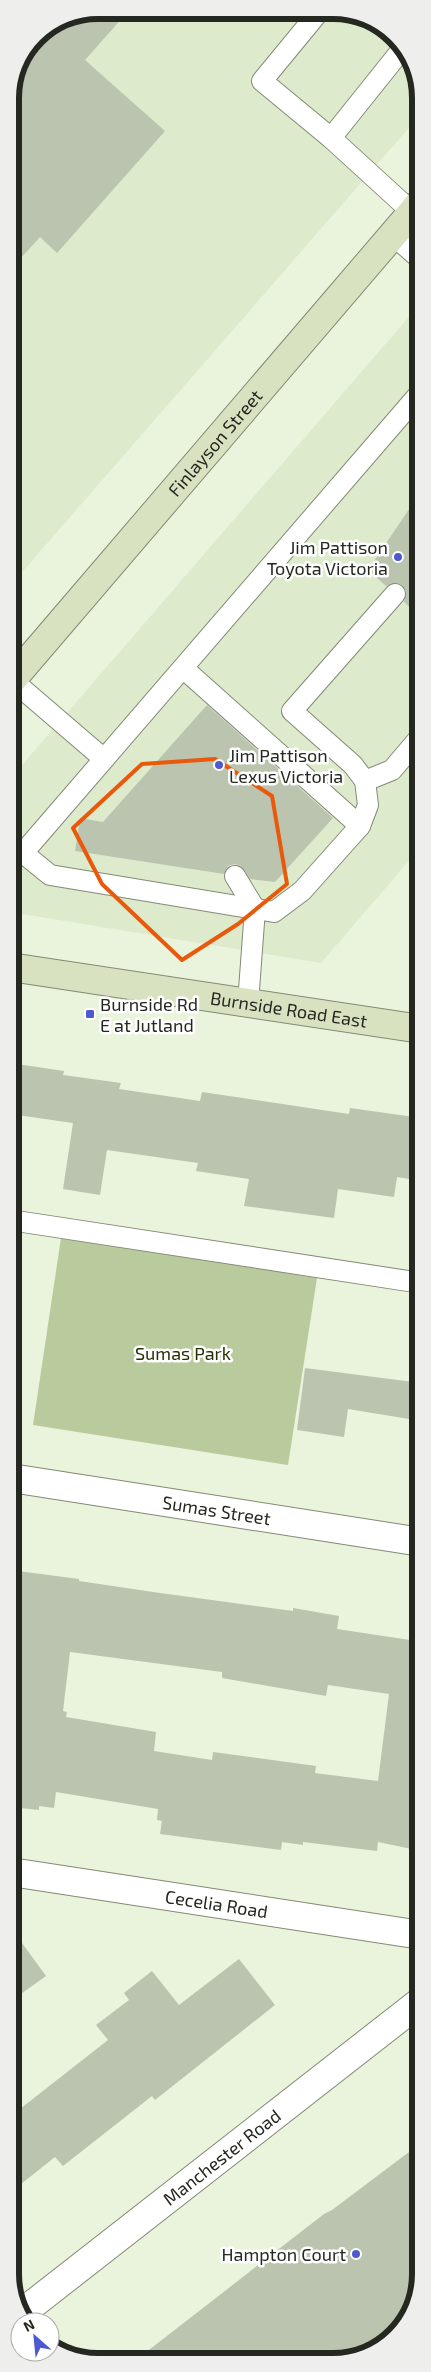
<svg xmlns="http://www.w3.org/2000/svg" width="431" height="2372" viewBox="0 0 431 2372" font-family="'Exo 2',sans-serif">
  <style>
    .built { fill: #deeacc }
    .green { fill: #b9ca9d }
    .building { fill: #bbc4ae; fill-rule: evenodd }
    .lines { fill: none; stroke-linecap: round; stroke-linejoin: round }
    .service-casing { stroke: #828a75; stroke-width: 22 }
    .minor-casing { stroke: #828a75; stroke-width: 30 }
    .secondary-casing { stroke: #828a75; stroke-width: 30 }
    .service { stroke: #fff; stroke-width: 20 }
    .minor { stroke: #fff; stroke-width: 28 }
    .secondary { stroke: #d8e2c0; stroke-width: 28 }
    .marked { fill: none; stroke: #e8590c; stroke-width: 4; stroke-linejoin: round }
    .poi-dot { fill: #4e59cf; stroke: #fff; stroke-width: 2 }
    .labels { text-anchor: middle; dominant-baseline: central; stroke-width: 5; stroke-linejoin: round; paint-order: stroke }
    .street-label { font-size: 18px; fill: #252820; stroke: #fff }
    .poi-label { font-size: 18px; fill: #252820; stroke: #fff; text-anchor: end }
    .park-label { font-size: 18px; fill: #253105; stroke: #fff }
    .rim { fill: none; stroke: #252820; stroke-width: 6 }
  </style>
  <rect width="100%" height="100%" fill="#eaf3dc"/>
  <g class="built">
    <polygon points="356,13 399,40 420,86 420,115 10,586 10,92 36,35 64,17"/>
    <polygon points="420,304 420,848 321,963 10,912 10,779"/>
  </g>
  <polygon class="green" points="61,1238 317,1278 288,1465 33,1425"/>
  <g class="building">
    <polygon points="124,16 85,60 165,131 57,253 40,237 10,270 10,92 36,35 64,17"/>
    <polygon points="420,493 420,616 404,602 406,591 402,585 392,583 386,586 368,570"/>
    <polygon points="207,705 333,818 275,882 250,879 241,866 235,864 228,866 224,874 75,851 80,818 103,822"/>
    <polygon points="10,1063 64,1071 63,1075 121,1083 119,1089 200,1101 202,1092 349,1114 350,1108 421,1118 421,1181 397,1177 394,1197 338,1189 334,1218 244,1206 249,1179 196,1171 198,1163 107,1150 100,1195 63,1189 73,1123 10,1114"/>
    <polygon points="305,1368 421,1383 421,1421 348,1409 344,1437 297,1430"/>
    <path d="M18,1571L79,1579V1581L160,1593L293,1611V1608L339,1616L337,1629L410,1640L409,1649L421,1651V1851L378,1842L377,1851L303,1842V1845L282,1842L281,1850L160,1834L162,1821L157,1820L158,1809L56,1792L54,1808L39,1806V1810L11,1807V1632ZM70,1652L222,1672V1678L326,1696L328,1685L389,1694L378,1781L315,1773L316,1766L213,1752L212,1760L154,1751L156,1732L66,1717L67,1712L63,1711Z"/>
    <polygon points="11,1928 46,1976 11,2001"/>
    <polygon points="239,1959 275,2005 155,2100 152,2096 63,2166 55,2157 11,2192 11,2116 108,2040 96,2025 129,2000 124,1993 152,1971 179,2005"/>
    <polygon points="421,2143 421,2280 401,2324 366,2351 345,2361 136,2360 324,2214 332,2210"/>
  </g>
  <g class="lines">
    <defs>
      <g id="service">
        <polyline points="318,13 262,81 331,138 412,212"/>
        <polyline points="331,138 403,48"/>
        <polyline points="393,235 420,259"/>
        <polyline points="183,668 360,826 302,891 274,912 50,875 23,853 420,393"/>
        <polyline points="12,680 104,759"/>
        <polyline points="365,781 392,770 420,737"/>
        <polyline points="360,826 368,805 365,781 353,765 292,711 395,594"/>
        <polyline points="235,876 255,909 248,1003"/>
        <polyline points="10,1220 421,1283"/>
      </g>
      <g id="minor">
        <path id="s1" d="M11,1478L421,1542"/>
        <path id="s2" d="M11,1872L421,1935"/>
        <path id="s3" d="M23,2312L421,2001"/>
      </g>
      <g id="secondary">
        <path id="s4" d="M10,682L420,203"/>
        <path id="s5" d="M10,967L421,1029"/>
      </g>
    </defs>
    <use href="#service" class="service-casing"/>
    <use href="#minor" class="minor-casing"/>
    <use href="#secondary" class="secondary-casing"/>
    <use href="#service" class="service"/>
    <use href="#minor" class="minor"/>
    <use href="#secondary" class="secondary"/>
  </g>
  <path class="marked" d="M215,759L272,796L287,884L238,924L182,960L102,884L73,828L142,764Z"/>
  <g class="poi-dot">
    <circle cx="398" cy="557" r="5"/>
    <circle cx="219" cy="765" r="5"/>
    <rect x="85" y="1009" width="10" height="10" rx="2.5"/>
    <circle cx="356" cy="2254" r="5"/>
  </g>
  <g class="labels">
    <g class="street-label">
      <text stroke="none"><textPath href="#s4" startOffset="315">Finlayson Street</textPath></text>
      <text stroke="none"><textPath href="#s5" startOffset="282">Burnside Road East</textPath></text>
      <text stroke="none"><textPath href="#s1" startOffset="208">Sumas Street</textPath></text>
      <text stroke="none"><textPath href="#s2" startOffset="208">Cecelia Road</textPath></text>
      <text stroke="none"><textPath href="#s3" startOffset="252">Manchester Road</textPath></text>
    </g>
    <g class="poi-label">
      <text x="388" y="547">Jim Pattison<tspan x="388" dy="21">Toyota Victoria</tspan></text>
      <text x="229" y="755" text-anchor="start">Jim Pattison<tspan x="229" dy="21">Lexus Victoria</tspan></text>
      <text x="100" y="1004" text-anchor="start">Burnside Rd<tspan x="100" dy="21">E at Jutland</tspan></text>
      <text x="346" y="2254">Hampton Court</text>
    </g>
    <g class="park-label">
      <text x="183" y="1353">Sumas Park</text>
    </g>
  </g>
  <path d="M0 0H431V2372H0ZM98 19H333A79 79 0 0 1 412 98V2274A79 79 0 0 1 333 2353H98A79 79 0 0 1 19 2274V98A79 79 0 0 1 98 19Z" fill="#eeeeed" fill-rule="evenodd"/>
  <path class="rim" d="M98 19H333A79 79 0 0 1 412 98V2274A79 79 0 0 1 333 2353H98A79 79 0 0 1 19 2274V98A79 79 0 0 1 98 19Z"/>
  <g transform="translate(35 2337) rotate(333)"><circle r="24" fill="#ffffff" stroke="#a8a9a6"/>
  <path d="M0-4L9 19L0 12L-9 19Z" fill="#4e59cf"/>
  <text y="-8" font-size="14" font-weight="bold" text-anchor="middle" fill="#252820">N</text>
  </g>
</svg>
